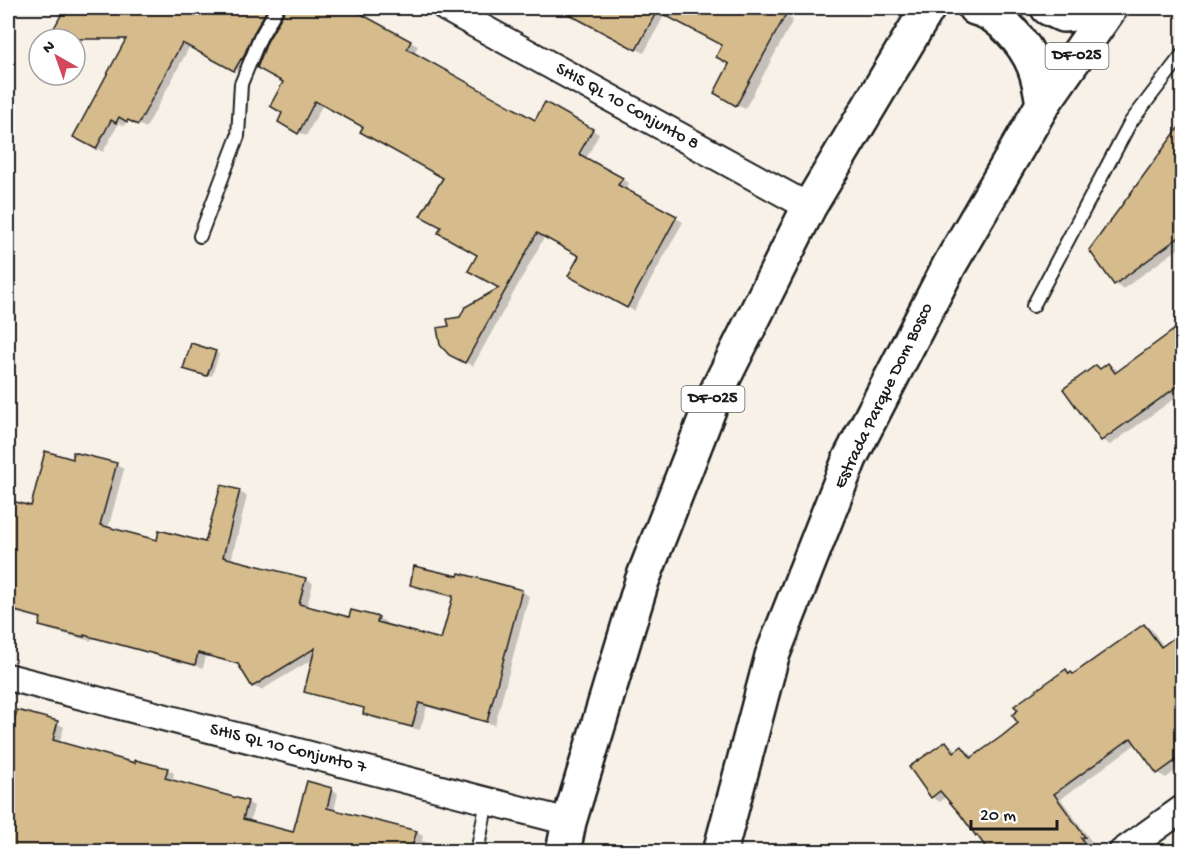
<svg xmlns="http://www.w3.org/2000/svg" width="1190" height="859" viewBox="0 0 1190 859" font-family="'Gochi Hand',sans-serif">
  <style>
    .shadow { fill: #0003 }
    .building { fill: #d6bb8c; stroke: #1c1c1c; stroke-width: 1.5 }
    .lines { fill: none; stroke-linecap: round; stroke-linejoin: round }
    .lane-casing { stroke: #1c1c1c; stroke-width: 16 }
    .street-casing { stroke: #1c1c1c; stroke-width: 30 }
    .primary-casing { stroke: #1c1c1c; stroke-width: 38 }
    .lane { stroke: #fff; stroke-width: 12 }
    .street { stroke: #fff; stroke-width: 26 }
    .primary { stroke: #fff; stroke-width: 33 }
    .labels { text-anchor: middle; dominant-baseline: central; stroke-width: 5; stroke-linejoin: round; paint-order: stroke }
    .shield { fill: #fff; stroke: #606060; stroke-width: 1.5 }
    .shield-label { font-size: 16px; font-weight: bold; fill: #1c1c1c }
    .street-label { font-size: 18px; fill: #1c1c1c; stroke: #fff }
  </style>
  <rect width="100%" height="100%" fill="#f7f1e8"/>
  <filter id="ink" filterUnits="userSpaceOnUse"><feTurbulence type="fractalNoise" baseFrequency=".0167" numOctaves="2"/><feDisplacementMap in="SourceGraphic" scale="12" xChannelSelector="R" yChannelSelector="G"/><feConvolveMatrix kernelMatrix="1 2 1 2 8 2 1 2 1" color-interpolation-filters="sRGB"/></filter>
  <g filter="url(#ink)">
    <g class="shadow">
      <polygon points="50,8 278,8 242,74 190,46 146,128 136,123 135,125 127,120 124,126 119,123 103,152 75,136 129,36 74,25 48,10"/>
      <polygon points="286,8 373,8 367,19 418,46 414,54 536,122 546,104 599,134 586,159 629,183 625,190 683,222 634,311 570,275 581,256 545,236 473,366 449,354 450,327 502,288 479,254 443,227 445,177 364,127 323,104 306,136 280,122 284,113"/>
      <polygon points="571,8 771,8 793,20 745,109 716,93 731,64 724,45 665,14 644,53 573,15 575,10"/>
      <polygon points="1182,125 1182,246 1123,289 1115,284 1091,250"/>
      <polygon points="1182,326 1182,403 1178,396 1110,445 1102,440 1097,366 1102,370 1108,364 1116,369 1118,372"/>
      <polygon points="215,352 219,354 212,376 187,368"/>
      <polygon points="74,460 116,465 124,469 108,529 158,541 206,543 239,492 247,496 231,561 305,579 313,583 307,607 350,619 378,618 386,622 385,626 442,641 454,598 419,589 411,584 522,591 529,596 495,725 427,707 420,730 372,718 364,714 366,709 314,695 306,691 315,658 261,690 253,686 241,665 206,656 203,668 92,638 91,641 49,630 41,625 42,619 8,611 8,502 32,508"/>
      <polygon points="1144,625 1152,630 1164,647 1182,634 1182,766 1166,778 1158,773 1137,743 1061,799 1099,852 991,852 946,797 940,802 932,797 946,743 954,747 957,752 962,748 970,753 974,758 1020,723 1066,671 1074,675"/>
      <polygon points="57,723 64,727 59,744 136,765 167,769 174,773 172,781 247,802 254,806 250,822 295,834 331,789 338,793 334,811 416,832 423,836 422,841 443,847 450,850 449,852 27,852 9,847 8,852 8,729 13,730"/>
    </g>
    <g class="building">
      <polygon points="65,8 268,8 253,34 242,60 241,59 234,71 182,43 138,125 128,120 127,122 119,117 116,123 111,120 96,149 73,137 126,39 48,39"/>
      <polygon points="285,8 350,8 411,41 407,49 535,120 545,102 593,129 579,154 623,178 618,185 677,216 627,308 568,276 579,256 537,233 465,363 449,355 440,345 437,328 449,326 447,319 460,317 465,307 499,288 468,271 477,255 438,233 441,227 420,216 443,178 360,132 363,127 315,101 298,134 278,122 282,113 270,106 283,82 257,68 267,42 284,12"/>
      <polygon points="557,8 774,8 786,14 736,106 714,93 729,64 716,57 722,45 657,11 636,50"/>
      <polygon points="1182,123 1182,235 1114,285 1089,250"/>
      <polygon points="1182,324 1182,383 1101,441 1063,389 1096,365 1100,369 1108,363 1115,373"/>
      <polygon points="191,343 216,351 207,376 183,369"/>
      <polygon points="45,451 73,459 73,452 117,463 100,525 157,540 159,530 205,542 221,485 240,490 223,557 306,578 299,604 349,617 351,610 379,617 377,622 441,639 453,596 410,585 414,566 458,576 459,573 522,590 487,722 419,703 412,727 363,714 364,708 304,692 315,648 252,687 238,664 198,653 195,665 84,635 84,637 39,626 41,618 8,609 8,500 31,506"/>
      <polygon points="1144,624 1161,647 1182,632 1182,756 1157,774 1131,738 1054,794 1085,837 1081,838 1090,852 989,852 977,835 976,836 960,814 940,791 931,798 909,767 946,741 954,752 962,746 971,758 1002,736 1018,723 1012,715 1018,710 1014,706 1066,669 1069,674 1071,672 1073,674"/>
      <polygon points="17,710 58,721 53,740 135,763 135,760 168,768 165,778 248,801 243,819 293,832 307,781 332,788 327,808 417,831 410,852 31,852 8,846 8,746"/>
    </g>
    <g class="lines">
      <defs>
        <g id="lane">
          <polyline points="200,236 238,136 241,84 260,38 277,8"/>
          <polyline points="1033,306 1130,123 1182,55"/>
          <polyline points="477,852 487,801"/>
        </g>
        <g id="street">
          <polyline points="446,8 809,207"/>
          <polyline points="8,677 569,822"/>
          <polyline points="1122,852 1182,809"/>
        </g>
        <g id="primary">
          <path d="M975,8C1000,13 1025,44 1034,66C1039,78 1041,92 1043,104"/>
          <polyline points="1048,8 1063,15 1084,13 1107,8"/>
          <polyline points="563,852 569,822 642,581 713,399 809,207 928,8"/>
          <polyline points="720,852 772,656 850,458 949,266 1043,104 1110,8"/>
        </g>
      </defs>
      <use href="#lane" class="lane-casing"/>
      <use href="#street" class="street-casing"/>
      <use href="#primary" class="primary-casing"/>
      <use href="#lane" class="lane"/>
      <use href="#street" class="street"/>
      <use href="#primary" class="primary"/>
    </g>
  </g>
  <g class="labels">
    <g class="shield">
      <rect x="1045.5" y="43" width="63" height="26" rx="4.5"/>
      <rect x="681.5" y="386" width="63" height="26" rx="4.5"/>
    </g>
    <g class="shield-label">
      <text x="1077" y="56">DF-025</text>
      <text x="713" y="399">DF-025</text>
    </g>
    <g class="street-label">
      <text transform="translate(627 107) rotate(29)">SHIS QL 10 Conjunto 8</text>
      <text transform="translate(884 396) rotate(-64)">Estrada Parque Dom Bosco</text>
      <text transform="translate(288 749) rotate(14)">SHIS QL 10 Conjunto 7</text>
    </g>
  </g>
  <rect width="1190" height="859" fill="none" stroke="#fff" stroke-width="30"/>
  <rect x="15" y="15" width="1160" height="829" fill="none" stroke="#1c1c1c" stroke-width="2" filter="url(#ink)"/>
  <g transform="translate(57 57) rotate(320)"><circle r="28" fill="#ffffff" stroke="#a4a4a4" stroke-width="1.5"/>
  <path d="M0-4.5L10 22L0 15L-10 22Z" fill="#d1495b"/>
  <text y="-9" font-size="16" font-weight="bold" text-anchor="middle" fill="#1c1c1c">N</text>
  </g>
  <path d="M971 820v9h86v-9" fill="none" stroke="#1c1c1c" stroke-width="3"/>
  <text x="980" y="820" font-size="18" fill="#1c1c1c" stroke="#ffffff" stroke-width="4.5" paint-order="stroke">20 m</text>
</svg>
